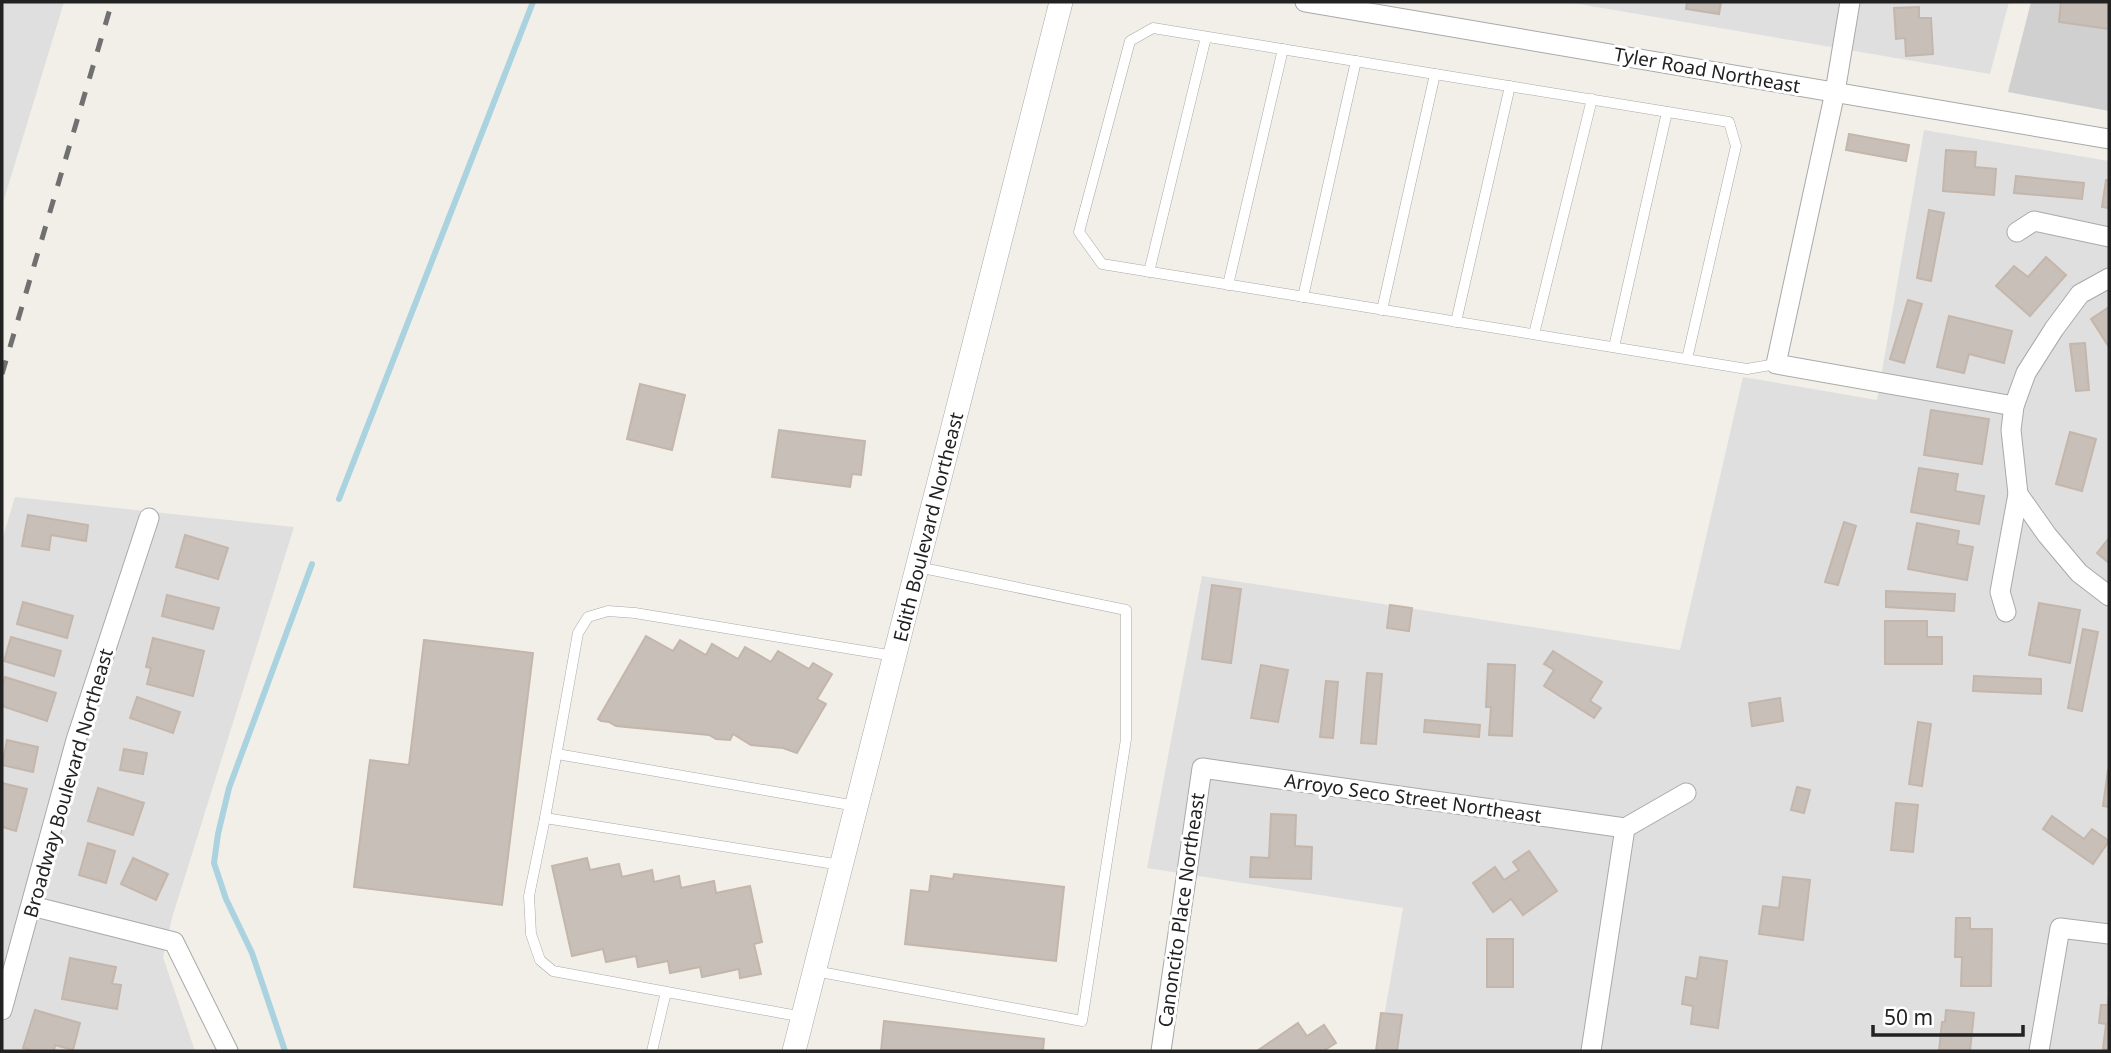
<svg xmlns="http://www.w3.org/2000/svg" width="2111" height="1053" viewBox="0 0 2111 1053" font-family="'Noto Sans',sans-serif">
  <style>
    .residential { fill: #e0dfdf }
    .religious { fill: #d0d0d0 }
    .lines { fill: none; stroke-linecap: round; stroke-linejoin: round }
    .stream { stroke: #aad3df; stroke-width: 6 }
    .building { fill: #c7bfb8; stroke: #c4b6ab; stroke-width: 2 }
    .service-casing { stroke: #a9a9a9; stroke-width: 11 }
    .minor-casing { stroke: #a9a9a9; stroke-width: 21 }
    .tertiary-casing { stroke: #a9a9a9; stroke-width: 24 }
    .service { stroke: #fff; stroke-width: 10 }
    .minor { stroke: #fff; stroke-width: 19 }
    .tertiary { stroke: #fff; stroke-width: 23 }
    .rail { stroke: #707070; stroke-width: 5; stroke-dasharray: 14 14; stroke-linecap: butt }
    .labels { text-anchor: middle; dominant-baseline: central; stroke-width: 6; stroke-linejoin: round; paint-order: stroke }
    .street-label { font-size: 19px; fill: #222; stroke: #fff }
  </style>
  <rect width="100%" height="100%" fill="#f2efe9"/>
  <g class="residential">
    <polygon points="2,2 64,2 2,206"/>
    <polygon points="1567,2 2009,2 1990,74"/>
    <polygon points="1924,130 2109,161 2109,1051 1378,1051 1403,908 1147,868 1202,576 1680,650 1743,377 1877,400"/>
    <polygon points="15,497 294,527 172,918 163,957 195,1051 2,1051 2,540"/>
  </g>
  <polygon class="religious" points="2031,2 2109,2 2109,111 2008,92"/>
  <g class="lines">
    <g class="stream">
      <polyline points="339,499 533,2"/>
      <polyline points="285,1051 252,953 226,899 214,863 218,834 229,788 312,564"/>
    </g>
  </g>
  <g class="building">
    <polygon points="1687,2 1721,2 1719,14 1686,9"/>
    <polygon points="2061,2 2109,2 2109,29 2059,22"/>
    <polygon points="1919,7 1919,18 1931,18 1933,54 1906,56 1905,38 1896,39 1894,8"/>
    <polygon points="1849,134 1909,145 1906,161 1846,150"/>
    <polygon points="1946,150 1976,152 1975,167 1996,169 1994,195 1943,191"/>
    <polygon points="2016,176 2084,183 2082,199 2014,193"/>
    <polygon points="2106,180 2109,180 2109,208 2102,207"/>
    <polygon points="1929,210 1944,213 1931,281 1917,278"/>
    <polygon points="2046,257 2066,275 2030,316 1996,286 2014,266 2028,277"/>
    <polygon points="1908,300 1922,304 1904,363 1890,359"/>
    <polygon points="2109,307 2109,347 2091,319"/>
    <polygon points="1949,316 2012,331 2004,363 1969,354 1964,373 1937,367"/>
    <polygon points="2085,343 2089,390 2076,391 2070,344"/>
    <polygon points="640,384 685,395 672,450 627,439"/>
    <polygon points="1931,410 1989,419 1982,464 1924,455"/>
    <polygon points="779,430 865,441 861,475 852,474 850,487 772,477"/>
    <polygon points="2070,432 2096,439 2082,491 2056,484"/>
    <polygon points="1919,468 1958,474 1955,491 1984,496 1979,524 1911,512"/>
    <polygon points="28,515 88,525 86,541 51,535 49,550 22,546"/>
    <polygon points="1844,522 1856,526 1838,585 1825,582"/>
    <polygon points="1917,523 1959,531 1957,544 1973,547 1967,580 1908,569"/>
    <polygon points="185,535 228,548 218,579 176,567"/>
    <polygon points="2109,538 2109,563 2097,553"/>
    <polygon points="1212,585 1241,589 1231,663 1202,659"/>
    <polygon points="1886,591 1955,594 1954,611 1886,607"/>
    <polygon points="167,595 219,608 213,629 162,616"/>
    <polygon points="23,602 73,616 67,638 17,624"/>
    <polygon points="2039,603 2080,610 2070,663 2029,655"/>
    <polygon points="1390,605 1412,608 1409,631 1387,628"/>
    <polygon points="1885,621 1927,621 1927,637 1942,637 1942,664 1885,664"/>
    <polygon points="2083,629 2098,632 2082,711 2068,708"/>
    <polygon points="646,636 673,651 680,640 706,655 712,644 738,659 745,647 771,662 778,651 809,669 813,663 832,674 817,699 826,704 797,753 783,748 751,745 733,734 730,740 716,739 709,735 616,726 609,722 601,721 598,719"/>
    <polygon points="11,637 61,651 54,676 4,661"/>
    <polygon points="153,638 204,651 193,696 147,684 151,668 146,667"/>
    <polygon points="424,640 533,653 502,905 354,887 370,760 409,765"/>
    <polygon points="1553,651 1602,682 1590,701 1601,708 1594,718 1544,686 1554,670 1544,664"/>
    <polygon points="1488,664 1515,665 1512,736 1489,735 1491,707 1486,707"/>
    <polygon points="1261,665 1288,670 1278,722 1251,718"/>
    <polygon points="1367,673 1382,674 1376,744 1361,743"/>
    <polygon points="1974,676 2041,679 2041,694 1973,691"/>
    <polygon points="5,677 56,693 47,721 2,706 2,686"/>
    <polygon points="1326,681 1338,682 1333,738 1320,737"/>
    <polygon points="137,697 180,712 173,733 130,718"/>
    <polygon points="1780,698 1783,721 1752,726 1749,703"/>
    <polygon points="1425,720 1480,725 1479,737 1424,732"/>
    <polygon points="1918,722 1931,724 1922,786 1909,784"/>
    <polygon points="7,740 38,747 33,772 2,765"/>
    <polygon points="124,749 147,753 143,774 120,770"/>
    <polygon points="2108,770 2109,770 2109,807 2103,806"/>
    <polygon points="2,783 27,789 16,831 2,827"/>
    <polygon points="1797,787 1810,790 1804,813 1791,810"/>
    <polygon points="98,788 144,803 133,835 88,821"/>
    <polygon points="1896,803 1918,805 1913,852 1891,850"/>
    <polygon points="1271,814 1296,815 1295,846 1312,847 1311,879 1250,877 1251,857 1269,858"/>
    <polygon points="2052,816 2084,839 2092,829 2109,841 2093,864 2043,829"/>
    <polygon points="88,843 115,851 106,883 79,875"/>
    <polygon points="1529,851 1557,891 1523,915 1511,899 1493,912 1473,883 1495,867 1504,880 1519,870 1513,862"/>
    <polygon points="133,858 168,874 156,900 121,884"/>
    <polygon points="587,858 590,870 619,864 622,877 652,870 654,882 679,876 681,888 714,881 716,893 750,886 762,942 754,944 761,974 740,978 739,969 702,977 700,967 670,973 668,961 638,967 636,956 606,962 603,949 572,956 552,866"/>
    <polygon points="954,874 1064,887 1056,961 905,944 911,890 929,892 931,876 953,879"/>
    <polygon points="1783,877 1810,880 1803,940 1759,934 1763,906 1779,908"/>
    <polygon points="1956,918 1970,918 1970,929 1992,929 1991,986 1961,986 1962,957 1955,957"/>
    <rect x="1487" y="939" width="26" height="48"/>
    <polygon points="1700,957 1727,961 1718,1028 1691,1024 1693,1006 1682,1004 1686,977 1697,979"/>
    <polygon points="70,958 116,967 112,984 121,985 117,1009 62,999"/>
    <polygon points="2109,995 2109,1049 2103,1049 2106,1024 2099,1023 2101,1005 2108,1005"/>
    <polygon points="35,1010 80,1023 73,1050 55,1045 54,1051 34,1051 23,1048"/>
    <polygon points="1946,1010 1974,1013 1970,1051 1939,1051 1942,1022 1945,1022"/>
    <polygon points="1381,1013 1402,1015 1397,1051 1376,1051"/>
    <polygon points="884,1021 1044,1039 1043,1051 881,1051"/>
    <polygon points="1298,1023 1307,1036 1324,1025 1336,1043 1323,1051 1257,1051"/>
  </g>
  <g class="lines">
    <defs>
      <g id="service">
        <polyline points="1149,272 1206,37"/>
        <polyline points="1228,285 1283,49"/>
        <polyline points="1303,297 1356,61"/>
        <polyline points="1382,310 1435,74"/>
        <polyline points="1456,322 1510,86"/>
        <polyline points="1534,334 1592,99"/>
        <polyline points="1614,347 1667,112"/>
        <polyline points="1687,359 1736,146 1729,122 1153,28 1130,41 1079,232 1102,264 1747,369 1776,364"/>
        <polyline points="557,754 856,806"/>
        <polyline points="545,818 841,865"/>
        <polyline points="815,971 1082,1021 1126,739 1126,610 918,567"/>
        <polyline points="803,1017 553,971 540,960 531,934 529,896 545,818 578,633 588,617 608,611 635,613 894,656"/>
        <polyline points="652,1051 666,992"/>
      </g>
      <g id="minor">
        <polyline points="1305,2 2109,139"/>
        <polyline points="1850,2 1835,92 1776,364 2014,406"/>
        <polyline points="2017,232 2034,221 2109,237"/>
        <polyline points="2018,494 2047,535 2079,573 2109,596"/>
        <polyline points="2006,612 2000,592 2018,494 2011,430 2014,406 2026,373 2054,329 2080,294 2109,278"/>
        <polyline points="32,906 174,942 228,1051"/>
        <polyline points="2,1010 76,740 149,518"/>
        <polyline points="1161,1051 1202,768 1625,828"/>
        <polyline points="1591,1051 1625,828 1686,793"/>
        <polyline points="2039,1051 2060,928 2109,934"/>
      </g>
      <polyline id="tertiary" points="794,1051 1061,2"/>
    </defs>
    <use href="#service" class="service-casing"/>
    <use href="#minor" class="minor-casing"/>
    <use href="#tertiary" class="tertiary-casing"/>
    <use href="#service" class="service"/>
    <use href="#minor" class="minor"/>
    <use href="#tertiary" class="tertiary"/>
    <polyline class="rail" points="2,374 112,2"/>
  </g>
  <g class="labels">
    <g class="street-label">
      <text transform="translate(1707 70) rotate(10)">Tyler Road Northeast</text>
      <text transform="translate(928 527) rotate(-76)">Edith Boulevard Northeast</text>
      <text transform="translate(68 783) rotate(-74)">Broadway Boulevard Northeast</text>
      <text transform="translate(1413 798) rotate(8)">Arroyo Seco Street Northeast</text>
      <text transform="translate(1181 910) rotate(-82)">Canoncito Place Northeast</text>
    </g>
  </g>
  <rect width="2111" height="1053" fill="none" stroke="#222222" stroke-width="7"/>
  <path d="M1873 1025v10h150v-10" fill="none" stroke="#222222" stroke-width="3.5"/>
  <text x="1884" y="1025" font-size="21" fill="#222222" stroke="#ffffff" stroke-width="5" paint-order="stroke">50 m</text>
</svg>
